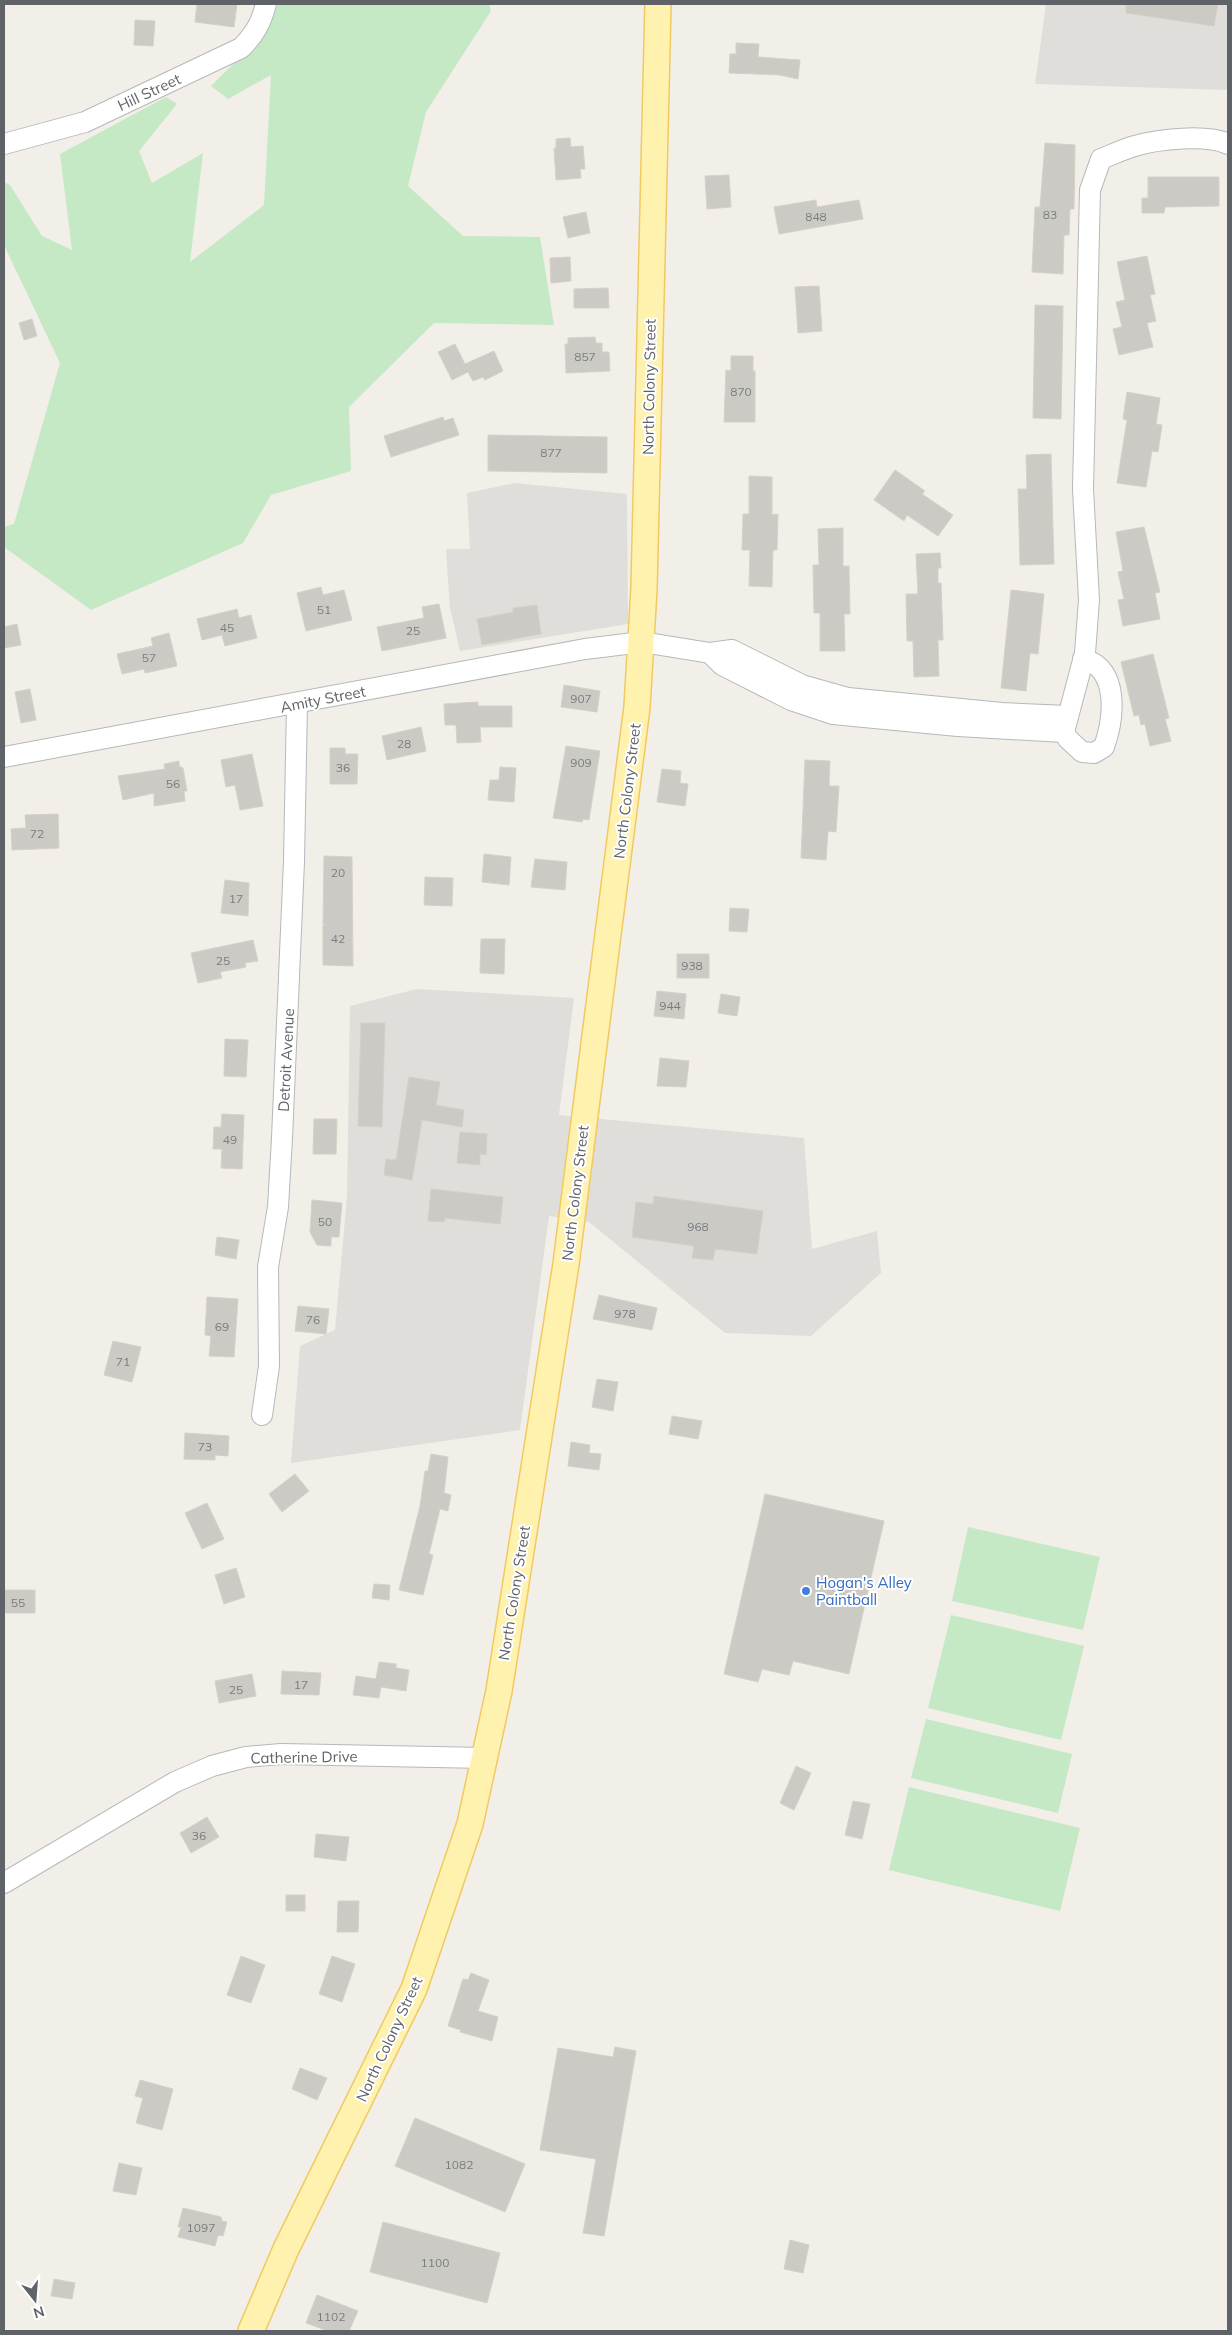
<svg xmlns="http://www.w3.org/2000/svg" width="1232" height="2335" viewBox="0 0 1232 2335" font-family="Mulish,sans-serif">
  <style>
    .industrial { fill: #e0deda }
    .green { fill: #c5e8c5 }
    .building { fill: #cccac5; stroke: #d6d1c6 }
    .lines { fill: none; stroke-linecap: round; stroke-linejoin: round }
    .minor-casing { stroke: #b5b8bc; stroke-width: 22 }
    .major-casing { stroke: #f2c960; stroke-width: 28 }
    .minor { stroke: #fff; stroke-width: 20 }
    .major { stroke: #fff2af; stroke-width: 25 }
    .shop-dot { fill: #3f7fe0; stroke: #fff; stroke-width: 2 }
    .labels { text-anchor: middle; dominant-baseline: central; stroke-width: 4; stroke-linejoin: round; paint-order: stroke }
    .number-label { font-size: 12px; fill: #7a7d7f }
    .street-label { font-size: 15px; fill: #5f6368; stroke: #fff }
    .shop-label { font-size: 15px; fill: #366cbe; stroke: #fff; text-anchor: start }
  </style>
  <rect width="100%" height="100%" fill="#f1efe8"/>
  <g class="industrial">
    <polygon points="1046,4 1228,4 1228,90 1035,84"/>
    <polygon points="515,483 627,494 628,624 460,651 450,608 446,549 470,549 467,493"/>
    <polygon points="417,989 574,998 559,1115 804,1138 812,1249 877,1231 881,1273 811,1336 725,1333 589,1222 549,1216 520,1430 291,1463 300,1346 335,1330 347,1197 350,1006"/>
  </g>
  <g class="green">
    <polygon points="278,4 489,4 491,11 426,112 408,186 463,236 540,237 554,325 434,323 349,407 351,471 271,495 243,543 91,610 4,547 4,527 14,524 60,363 4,245 4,182 10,185 42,236 72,250 60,154 166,97 177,104 139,151 152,183 203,153 190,262 264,205 271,75 228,99 211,86 267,30"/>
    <polygon points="968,1527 1100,1557 1083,1630 952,1601"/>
    <polygon points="951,1615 1084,1646 1061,1740 928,1708"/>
    <polygon points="926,1719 1072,1754 1058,1813 911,1778"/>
    <polygon points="909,1787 1080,1828 1060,1911 889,1870"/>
  </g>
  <g class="building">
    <polygon points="197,4 237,4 234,27 195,22"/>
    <polygon points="1126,4 1218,4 1214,26 1126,13"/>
    <polygon points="135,20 155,21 153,46 134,45"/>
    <polygon points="736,43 759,44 758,57 800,60 798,79 780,75 729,73 730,54 736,54"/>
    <polygon points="570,138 571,147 583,146 585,169 580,169 581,178 556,180 554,148 556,148 556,139"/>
    <polygon points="1045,143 1075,145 1074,209 1070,209 1069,235 1064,235 1063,274 1032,272 1035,207 1040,207"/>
    <polygon points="729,175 731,207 707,209 705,176"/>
    <polygon points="1148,177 1219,177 1219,206 1165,207 1164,213 1142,213 1142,198 1148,198"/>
    <polygon points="816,200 817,207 859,200 863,219 779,234 774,207"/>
    <polygon points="586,212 590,233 568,238 563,217"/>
    <polygon points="1147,256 1155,294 1150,295 1156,321 1147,323 1153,347 1119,355 1113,329 1122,327 1116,302 1125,300 1117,262"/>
    <polygon points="570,257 571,281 551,283 550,258"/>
    <polygon points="819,286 822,331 798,333 795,287"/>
    <polygon points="608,288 609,308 574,308 574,289"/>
    <polygon points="1035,305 1063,306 1061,419 1033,418"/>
    <polygon points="32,319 37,336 24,340 19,323"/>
    <polygon points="595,337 596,343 602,343 602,352 609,352 610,371 566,373 565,344 568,344 568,338"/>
    <polygon points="455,344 465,364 494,351 503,371 485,380 483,377 473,381 468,372 452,380 438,352"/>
    <polygon points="731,356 753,356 753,371 755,371 755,422 724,422 726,370 731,371"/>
    <polygon points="1127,392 1160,398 1156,424 1162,425 1158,452 1152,451 1146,487 1117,483 1127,420 1123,419"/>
    <polygon points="443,417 444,421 453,418 459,435 391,457 384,436"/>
    <polygon points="488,435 607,437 607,473 488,471"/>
    <polygon points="1051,454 1054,564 1020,565 1018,489 1027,489 1026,455"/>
    <polygon points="895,470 925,491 922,494 953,515 938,536 907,515 904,521 874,500"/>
    <polygon points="749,476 772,477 772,515 778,514 777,550 773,550 772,587 749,586 750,550 742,550 743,514 749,514"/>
    <polygon points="1144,527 1160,592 1155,593 1160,619 1123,626 1118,600 1124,599 1118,572 1123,571 1116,532"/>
    <polygon points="843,528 843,566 849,566 850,614 844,614 845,651 820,651 820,613 814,613 813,565 819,565 818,529"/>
    <polygon points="940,553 941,568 938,568 938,583 941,583 943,640 938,640 939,676 914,677 913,641 907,641 906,594 918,594 916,554"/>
    <polygon points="321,587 323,595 344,590 352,620 306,631 297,593"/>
    <polygon points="1011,590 1044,594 1038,654 1030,653 1026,691 1001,688"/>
    <polygon points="439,604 446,638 382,651 377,627 424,618 422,607"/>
    <polygon points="537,605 541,634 482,645 477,619 513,612 513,608"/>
    <polygon points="237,609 239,618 251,615 257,638 225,646 222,635 202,640 197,619"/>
    <polygon points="17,624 21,645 4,648 4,627"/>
    <polygon points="169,633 177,666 145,673 144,669 122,674 117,654 153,646 151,638"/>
    <polygon points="1153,654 1169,718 1165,719 1171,741 1150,746 1145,724 1141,725 1139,715 1134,716 1121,662"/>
    <polygon points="564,685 600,691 597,712 561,707"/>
    <polygon points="30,689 36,720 21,723 15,692"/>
    <polygon points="478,702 478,706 512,706 512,727 480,727 481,742 457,743 456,725 445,725 444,704"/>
    <polygon points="421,727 426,751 387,760 382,736"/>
    <polygon points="566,746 600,751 589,820 583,819 582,822 553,818"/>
    <polygon points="330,748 345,748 345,754 358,754 357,784 330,784"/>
    <polygon points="252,754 263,806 240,810 235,785 226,787 221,760"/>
    <polygon points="805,760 830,761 829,786 839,786 836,832 828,831 826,860 801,858"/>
    <polygon points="179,761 179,766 183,768 187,791 184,791 185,801 154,806 154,793 123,800 118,776 165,769 164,764"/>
    <polygon points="500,767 516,768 514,802 488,800 490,780 499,780"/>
    <polygon points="662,769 681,771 680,783 688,784 685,806 657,802"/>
    <polygon points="58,814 59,848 12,850 11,829 26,828 25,815"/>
    <polygon points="484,854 511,857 509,885 482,882"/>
    <polygon points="324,856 352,857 353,966 323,965 323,925 326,925 323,924"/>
    <polygon points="535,859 567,862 565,890 531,887"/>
    <polygon points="425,877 453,878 452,906 424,905"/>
    <polygon points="225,880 249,883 248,916 221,913"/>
    <polygon points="730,908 749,909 747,932 729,931"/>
    <polygon points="481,939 505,939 504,974 480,973"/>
    <polygon points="253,940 258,961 245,963 246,967 220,972 222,978 198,983 191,953"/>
    <rect x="677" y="954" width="32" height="24"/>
    <polygon points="657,991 686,994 684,1019 654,1016"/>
    <polygon points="721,994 740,997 737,1016 718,1013"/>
    <polygon points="361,1023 385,1023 382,1127 358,1126"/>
    <polygon points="225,1039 248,1040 246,1077 224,1076"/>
    <polygon points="660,1058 689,1061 686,1087 657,1086"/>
    <polygon points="409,1077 440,1082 436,1105 464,1110 462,1127 422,1120 412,1180 384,1175 386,1159 396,1160"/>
    <polygon points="222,1114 244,1115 242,1169 221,1168 222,1149 213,1149 214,1127 221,1127"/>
    <polygon points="314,1119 337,1119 336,1154 313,1154"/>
    <polygon points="460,1132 487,1134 486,1155 480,1154 480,1165 457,1163"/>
    <polygon points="431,1189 503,1197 500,1224 445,1218 444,1222 428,1221"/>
    <polygon points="654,1196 763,1211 757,1254 715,1249 713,1260 692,1258 694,1246 632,1237 636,1202 653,1204"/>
    <polygon points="312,1200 342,1203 339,1237 331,1237 331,1246 317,1245 310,1232"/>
    <polygon points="217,1237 239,1240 236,1259 215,1255"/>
    <polygon points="599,1295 657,1308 652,1330 593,1319"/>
    <polygon points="207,1297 238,1299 234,1357 209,1356 211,1336 205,1335"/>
    <polygon points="298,1306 329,1309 326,1334 295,1331"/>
    <polygon points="113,1341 141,1347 132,1382 104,1375"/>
    <polygon points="597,1379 618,1382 613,1411 592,1407"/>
    <polygon points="672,1416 702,1421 698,1439 669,1434"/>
    <polygon points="185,1433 229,1436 228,1456 215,1455 215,1460 184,1459"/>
    <polygon points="571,1442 590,1445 589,1453 601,1454 599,1470 568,1466"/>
    <polygon points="431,1454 448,1457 444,1493 451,1495 448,1511 440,1509 429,1554 433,1555 423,1595 399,1590 420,1506 425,1471 428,1471"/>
    <polygon points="295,1474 309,1491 282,1512 269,1494"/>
    <polygon points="765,1494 884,1521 849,1674 793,1661 789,1675 762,1669 758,1682 724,1674"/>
    <polygon points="207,1503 224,1539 202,1549 185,1513"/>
    <polygon points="236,1568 245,1597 224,1604 215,1575"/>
    <polygon points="374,1584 390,1585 389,1600 372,1598"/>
    <rect x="4" y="1590" width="31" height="23"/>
    <polygon points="379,1662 396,1664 396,1668 409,1670 406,1691 381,1687 379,1698 353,1695 356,1676 376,1679"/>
    <polygon points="282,1671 321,1673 319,1695 281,1694"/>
    <polygon points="252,1674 256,1696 219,1703 215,1681"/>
    <polygon points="796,1766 811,1773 794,1810 780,1803"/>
    <polygon points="853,1801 870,1804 862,1839 845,1835"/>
    <polygon points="207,1817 219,1837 191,1853 180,1833"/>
    <polygon points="316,1834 349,1837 346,1861 314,1857"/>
    <rect x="286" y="1895" width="19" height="16"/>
    <polygon points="338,1901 359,1901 358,1932 337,1932"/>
    <polygon points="241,1956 265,1965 251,2003 227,1995"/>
    <polygon points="332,1956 355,1964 342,2002 319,1994"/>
    <polygon points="471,1973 489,1980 478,2011 498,2017 492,2041 460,2032 461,2030 448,2026 463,1979 468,1980"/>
    <polygon points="615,2047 636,2051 604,2236 583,2233 596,2159 540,2150 558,2048 613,2057"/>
    <polygon points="300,2068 327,2078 317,2100 292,2089"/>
    <polygon points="140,2080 173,2089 162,2130 136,2123 143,2098 135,2096"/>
    <polygon points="415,2118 525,2164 505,2212 395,2166"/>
    <polygon points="119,2163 142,2168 136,2195 113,2191"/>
    <polygon points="183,2208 221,2217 222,2221 227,2222 223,2236 218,2235 215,2246 178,2237 181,2227 178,2227"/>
    <polygon points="383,2222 500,2253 487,2303 370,2272"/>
    <polygon points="790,2240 809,2245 803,2273 784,2269"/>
    <polygon points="54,2279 75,2283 72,2299 51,2296"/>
    <polygon points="317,2295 358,2311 349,2331 328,2331 306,2323"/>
  </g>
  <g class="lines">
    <defs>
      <g id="minor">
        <path d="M4,144L85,122L241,48C255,34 261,23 266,4"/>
        <path d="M1083,659C1120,668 1114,719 1104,747L1094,753L1082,752L1068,739L1064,732L1085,653L1089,600L1083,489L1090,190L1101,159C1112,155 1123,149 1135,146C1158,139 1207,134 1228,144"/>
        <polyline points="1064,732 958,726 833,714 791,700 722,665 710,653 732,650 802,685 848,698 1002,713 1068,716"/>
        <polyline points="4,757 585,649 642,642 710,653"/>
        <polyline points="262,1415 269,1366 268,1267 278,1207 282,1138 294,861 297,704"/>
        <polyline points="4,1883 175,1782 212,1766 246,1757 281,1754 486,1758"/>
      </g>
      <polyline id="major" points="251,2331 286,2249 414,1989 470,1824 499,1691 566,1264 637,707 644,589 658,4"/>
    </defs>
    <use href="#minor" class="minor-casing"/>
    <use href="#major" class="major-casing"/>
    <use href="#minor" class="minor"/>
    <use href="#major" class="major"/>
  </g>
  <circle class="shop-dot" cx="806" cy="1591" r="5"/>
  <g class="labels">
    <g class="number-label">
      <text x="1050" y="214">83</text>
      <text x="816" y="216">848</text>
      <text x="585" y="356">857</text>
      <text x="741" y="391">870</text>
      <text x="551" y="452">877</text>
      <text x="324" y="609">51</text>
      <text x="227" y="627">45</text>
      <text x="413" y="630">25</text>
      <text x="149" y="657">57</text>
      <text x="581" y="698">907</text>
      <text x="404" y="743">28</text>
      <text x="581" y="762">909</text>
      <text x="343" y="767">36</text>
      <text x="173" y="783">56</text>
      <text x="37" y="833">72</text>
      <text x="338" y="872">20</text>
      <text x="236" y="898">17</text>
      <text x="338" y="938">42</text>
      <text x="223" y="960">25</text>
      <text x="692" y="965">938</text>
      <text x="670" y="1005">944</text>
      <text x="230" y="1139">49</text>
      <text x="325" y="1221">50</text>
      <text x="698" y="1226">968</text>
      <text x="625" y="1313">978</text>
      <text x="313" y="1319">76</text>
      <text x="222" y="1326">69</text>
      <text x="123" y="1361">71</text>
      <text x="205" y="1446">73</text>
      <text x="18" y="1602">55</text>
      <text x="301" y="1684">17</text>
      <text x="236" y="1689">25</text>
      <text x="199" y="1835">36</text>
      <text x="459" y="2164">1082</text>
      <text x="201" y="2227">1097</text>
      <text x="435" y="2262">1100</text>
      <text x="331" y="2316">1102</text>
    </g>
    <g class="street-label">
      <text transform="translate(149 92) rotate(-25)">Hill Street</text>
      <text transform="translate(649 387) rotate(-89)">North Colony Street</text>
      <text transform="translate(323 699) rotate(-11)">Amity Street</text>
      <text transform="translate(627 791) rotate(-83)">North Colony Street</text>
      <text transform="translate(286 1060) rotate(-87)">Detroit Avenue</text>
      <text transform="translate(575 1193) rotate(-83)">North Colony Street</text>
      <text transform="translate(514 1593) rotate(-81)">North Colony Street</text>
      <text transform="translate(304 1757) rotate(-1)">Catherine Drive</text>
      <text transform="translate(389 2039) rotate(-65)">North Colony Street</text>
    </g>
    <g class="shop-label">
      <text x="816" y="1582">Hogan's Alley<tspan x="816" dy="17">Paintball</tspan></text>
    </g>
  </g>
  <rect width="1232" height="2335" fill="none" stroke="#5f6368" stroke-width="10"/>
  <g transform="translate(35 2300) rotate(163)" stroke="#ffffff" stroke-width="4" paint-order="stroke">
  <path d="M0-4L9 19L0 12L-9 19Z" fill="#5f6368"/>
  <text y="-8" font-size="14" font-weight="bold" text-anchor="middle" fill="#5f6368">N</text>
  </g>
</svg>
